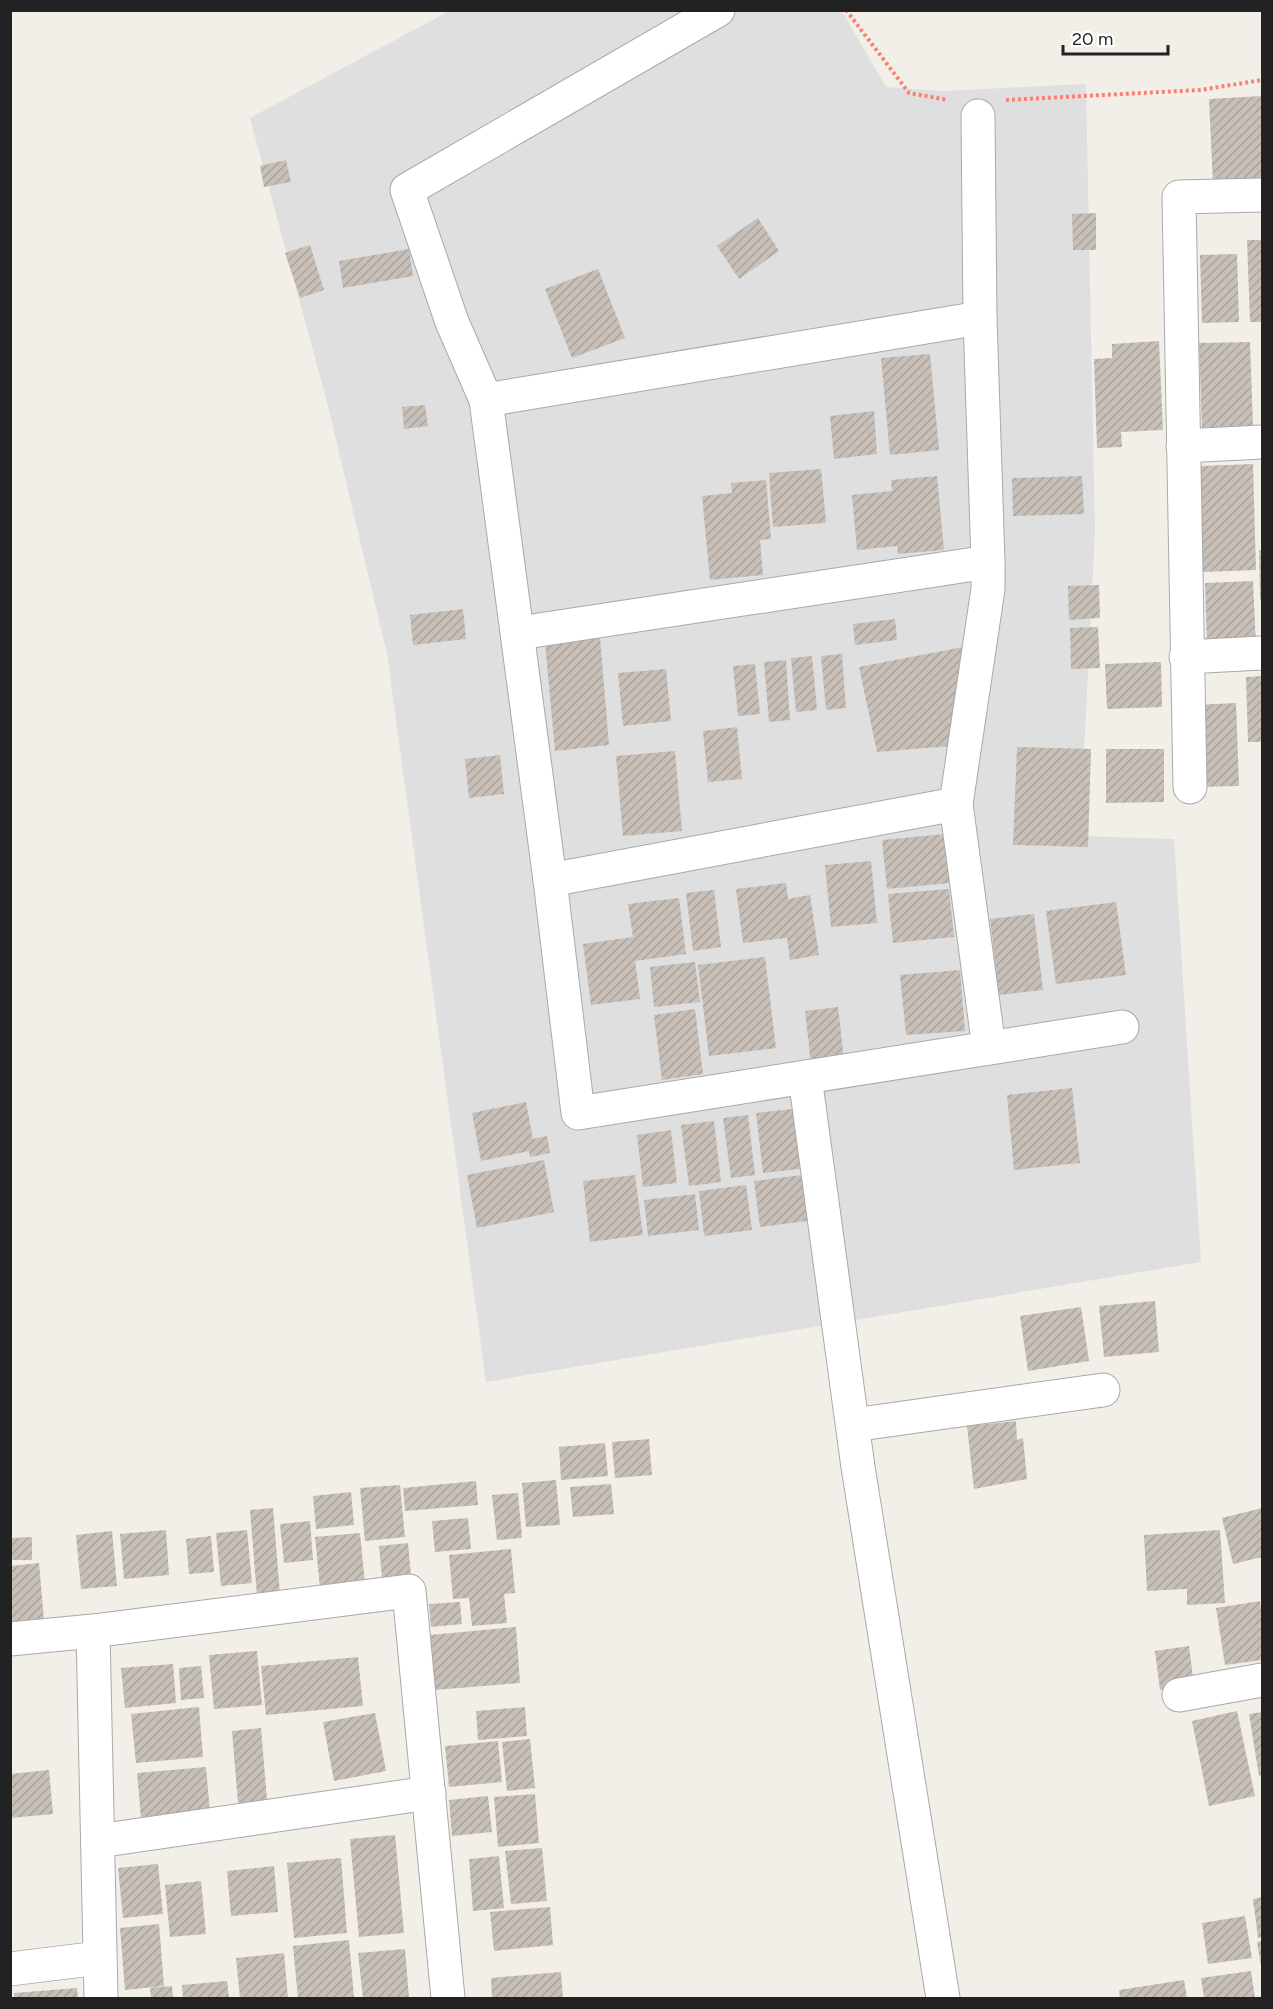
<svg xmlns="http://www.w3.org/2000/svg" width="1273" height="2009" viewBox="0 0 1273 2009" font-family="Figtree,sans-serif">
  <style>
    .residential { fill: #e0dfdf }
    .building { fill: url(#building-hatch) }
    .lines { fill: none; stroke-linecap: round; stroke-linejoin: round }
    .minor-casing { stroke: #a9a9a9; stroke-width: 35 }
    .path { stroke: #fa8072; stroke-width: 4; stroke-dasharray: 3 3; stroke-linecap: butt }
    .minor { stroke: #fff; stroke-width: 33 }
  </style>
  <defs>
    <pattern id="building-hatch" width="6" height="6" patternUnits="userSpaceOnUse" patternTransform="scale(1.5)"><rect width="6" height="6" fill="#c7bfb8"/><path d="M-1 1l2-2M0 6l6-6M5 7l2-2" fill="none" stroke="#aba49e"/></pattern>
  </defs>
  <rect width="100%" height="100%" fill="#f2efe9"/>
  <polygon class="residential" points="451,10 842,11 886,87 944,91 1086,84 1095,531 1080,836 1174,839 1201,1262 486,1382 387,654 327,402 250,118"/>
  <g class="building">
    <polygon points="1262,96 1262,182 1213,184 1209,99"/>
    <polygon points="286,160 291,182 264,187 260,166"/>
    <polygon points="1096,213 1096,250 1073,250 1072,214"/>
    <polygon points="758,218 779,251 739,279 717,246"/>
    <polygon points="1247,240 1262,240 1262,322 1250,322"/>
    <polygon points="310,245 324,290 300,298 285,253"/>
    <polygon points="409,249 413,276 343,288 339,261"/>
    <polygon points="1237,254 1239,322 1202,323 1200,255"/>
    <polygon points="598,269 625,338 572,358 545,289"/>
    <polygon points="1159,341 1163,430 1121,432 1122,447 1097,448 1094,359 1112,358 1112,344"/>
    <polygon points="1250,342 1253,426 1202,428 1199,343"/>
    <polygon points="930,354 939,450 890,455 881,358"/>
    <polygon points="425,405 428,426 404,429 402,407"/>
    <polygon points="874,411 877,454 834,459 830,416"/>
    <polygon points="1253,464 1256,570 1203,572 1199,466"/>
    <polygon points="821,469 826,523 773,527 769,473"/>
    <polygon points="937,476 944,550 898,554 897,546 857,550 852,495 892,491 891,480"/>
    <polygon points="1082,476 1084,514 1013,516 1012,478"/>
    <polygon points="766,480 771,539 760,540 763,575 710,580 702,496 732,493 731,483"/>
    <polygon points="1259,550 1262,550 1262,600 1260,600"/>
    <polygon points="1253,581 1256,646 1207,648 1205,583"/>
    <polygon points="1099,585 1100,618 1069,620 1068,586"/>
    <polygon points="463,609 466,639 413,645 410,615"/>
    <polygon points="895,619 897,640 855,645 853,624"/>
    <polygon points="1098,627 1100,668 1071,669 1070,628"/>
    <polygon points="600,638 609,745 555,751 545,643"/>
    <polygon points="968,646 951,746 877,752 859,667"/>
    <polygon points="842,654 846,708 826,710 821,656"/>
    <polygon points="812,656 817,710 796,712 791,658"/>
    <polygon points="786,660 790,720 769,722 764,662"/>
    <polygon points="1161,662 1162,707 1107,709 1105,664"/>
    <polygon points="755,664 760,714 738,716 733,666"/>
    <polygon points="666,669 671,721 623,726 618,673"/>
    <polygon points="1262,676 1262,742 1248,742 1246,677"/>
    <polygon points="1236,703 1239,786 1198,787 1195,705"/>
    <polygon points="737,727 742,779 708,782 703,731"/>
    <polygon points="1017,747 1091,749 1088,847 1013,845"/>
    <polygon points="1106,749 1164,749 1164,802 1106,803"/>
    <polygon points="675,751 682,831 623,836 616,756"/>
    <polygon points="500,755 504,794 469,798 465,759"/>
    <polygon points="945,834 950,883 887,889 882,840"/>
    <polygon points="871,861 877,923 831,927 825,865"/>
    <polygon points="786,883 788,899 810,895 819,955 790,960 787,938 743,943 736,889"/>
    <polygon points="949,889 954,937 893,943 888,894"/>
    <polygon points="714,890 721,947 693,951 686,893"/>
    <polygon points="679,898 686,954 635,961 640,999 591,1005 583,944 633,937 628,904"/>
    <polygon points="1116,902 1126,975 1056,984 1046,911"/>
    <polygon points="1034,914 1043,990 999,995 990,919"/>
    <polygon points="765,957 776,1048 709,1056 698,965"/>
    <polygon points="695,962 700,1002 654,1007 650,967"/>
    <polygon points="960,970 965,1031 906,1035 900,975"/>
    <polygon points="838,1007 844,1060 811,1064 805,1011"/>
    <polygon points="695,1009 703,1074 662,1080 654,1015"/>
    <polygon points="1072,1088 1080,1163 1014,1170 1007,1095"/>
    <polygon points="526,1102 533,1139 547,1136 550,1153 530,1157 529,1151 481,1161 472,1113"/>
    <polygon points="802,1108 809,1168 763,1173 756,1113"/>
    <polygon points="748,1115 755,1175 731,1178 723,1118"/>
    <polygon points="714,1121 721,1182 689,1186 681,1125"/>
    <polygon points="671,1130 677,1183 643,1187 637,1135"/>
    <polygon points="544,1160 554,1212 477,1228 467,1175"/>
    <polygon points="810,1174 815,1220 760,1227 754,1181"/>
    <polygon points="635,1175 643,1235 590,1242 583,1181"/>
    <polygon points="746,1185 752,1230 704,1236 699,1191"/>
    <polygon points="695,1194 699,1230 648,1236 644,1200"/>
    <polygon points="1155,1301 1159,1352 1104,1357 1099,1306"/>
    <polygon points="1081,1307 1089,1361 1028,1371 1020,1316"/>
    <polygon points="1016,1421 1017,1440 1023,1438 1027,1479 974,1489 967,1426"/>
    <polygon points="649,1439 652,1475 615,1478 612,1442"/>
    <polygon points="605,1443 608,1476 561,1480 559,1447"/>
    <polygon points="556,1480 560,1525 526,1527 522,1483"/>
    <polygon points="476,1481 478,1505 405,1511 403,1488"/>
    <polygon points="611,1484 614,1514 573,1517 570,1487"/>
    <polygon points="400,1485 405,1537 365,1541 360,1488"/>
    <polygon points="351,1492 354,1525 316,1529 313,1496"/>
    <polygon points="518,1493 522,1538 497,1540 492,1495"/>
    <polygon points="273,1508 280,1594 257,1596 250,1510"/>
    <polygon points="1262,1508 1262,1557 1233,1564 1222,1518"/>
    <polygon points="468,1518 471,1549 435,1552 432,1521"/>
    <polygon points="310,1521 313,1560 284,1563 280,1524"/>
    <polygon points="166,1530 169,1575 124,1579 120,1534"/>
    <polygon points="247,1530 252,1583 221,1586 216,1533"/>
    <polygon points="1220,1530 1225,1603 1187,1605 1187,1589 1147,1591 1144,1535"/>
    <polygon points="112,1531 117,1586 81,1589 76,1535"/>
    <polygon points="360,1533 365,1584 320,1588 315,1537"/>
    <polygon points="211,1536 214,1572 189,1574 186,1539"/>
    <polygon points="32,1537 32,1560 10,1560 10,1538"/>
    <polygon points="408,1543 411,1576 382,1578 379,1546"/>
    <polygon points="511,1549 515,1593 504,1594 507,1623 472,1626 469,1598 453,1599 449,1555"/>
    <polygon points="39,1563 45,1632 10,1635 10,1566"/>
    <polygon points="1260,1601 1262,1618 1262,1660 1225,1665 1216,1608"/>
    <polygon points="460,1602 462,1624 431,1627 429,1604"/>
    <polygon points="516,1627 520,1683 435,1690 430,1635"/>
    <polygon points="1189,1646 1194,1686 1160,1690 1155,1651"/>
    <polygon points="257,1651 262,1705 214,1709 209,1655"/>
    <polygon points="358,1657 363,1706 266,1715 261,1666"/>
    <polygon points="173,1664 176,1703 125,1708 121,1668"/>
    <polygon points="201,1666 204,1698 181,1700 179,1668"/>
    <polygon points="199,1707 203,1757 136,1763 131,1714"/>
    <polygon points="525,1707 527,1736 478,1740 476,1711"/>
    <polygon points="1237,1711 1255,1796 1209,1806 1192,1721"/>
    <polygon points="1262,1712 1262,1775 1259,1776 1249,1714"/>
    <polygon points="375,1713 386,1771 334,1781 323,1722"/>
    <polygon points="261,1728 267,1800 238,1803 232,1731"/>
    <polygon points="530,1739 535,1788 507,1791 502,1742"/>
    <polygon points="498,1741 502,1782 449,1787 445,1746"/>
    <polygon points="206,1767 210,1812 141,1818 137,1773"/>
    <polygon points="49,1770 53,1814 10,1818 10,1774"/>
    <polygon points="535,1794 539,1843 498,1847 494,1797"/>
    <polygon points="488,1796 492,1832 452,1836 449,1800"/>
    <polygon points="395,1835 404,1933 359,1937 350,1839"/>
    <polygon points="542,1848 547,1901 511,1904 505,1851"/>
    <polygon points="499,1856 504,1908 473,1911 469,1859"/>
    <polygon points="341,1858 347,1933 294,1938 287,1863"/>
    <polygon points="158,1864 163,1914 123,1918 118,1868"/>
    <polygon points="274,1866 278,1912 231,1916 227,1871"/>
    <polygon points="201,1881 206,1934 170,1937 165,1885"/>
    <polygon points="1262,1897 1262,1937 1258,1938 1253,1899"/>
    <polygon points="550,1907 553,1945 494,1951 490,1912"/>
    <polygon points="1245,1916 1252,1958 1208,1964 1202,1923"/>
    <polygon points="159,1924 164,1986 125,1990 120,1928"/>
    <polygon points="349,1940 354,1998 298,1998 293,1946"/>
    <polygon points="1262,1941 1262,1966 1261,1966 1257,1942"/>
    <polygon points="405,1949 409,1998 363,1998 358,1953"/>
    <polygon points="284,1953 288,1998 240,1998 236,1958"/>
    <polygon points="1251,1971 1255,1998 1204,1998 1201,1978"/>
    <polygon points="561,1972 563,1998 492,1998 491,1978"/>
    <polygon points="1184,1980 1187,1998 1120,1998 1119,1990"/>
    <polygon points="227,1981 229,1998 183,1998 182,1985"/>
    <polygon points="172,1986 173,1998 151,1998 150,1988"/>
    <polygon points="77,1988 78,1998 14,1998 14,1993"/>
  </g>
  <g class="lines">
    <defs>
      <g id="minor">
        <polyline points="718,10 407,190 452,322 486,400 550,880 578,1113 1122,1027"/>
        <polyline points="978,116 980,318 988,562 988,589 956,804 989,1048"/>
        <polyline points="486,400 980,318"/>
        <polyline points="1183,446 1262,442"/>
        <polyline points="519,633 988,562"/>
        <polyline points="1186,657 1262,653"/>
        <polyline points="1190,787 1179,197 1262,195"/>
        <polyline points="550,880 956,804"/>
        <polyline points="805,1077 858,1467 943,1998"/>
        <polyline points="853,1425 1103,1390"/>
        <polyline points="93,1631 101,1998"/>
        <polyline points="10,1639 93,1631 409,1591 448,1998"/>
        <polyline points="1179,1695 1262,1680"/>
        <polyline points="98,1841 429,1793"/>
        <polyline points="10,1969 99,1958"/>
      </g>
    </defs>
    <use href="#minor" class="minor-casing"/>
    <g class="path">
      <polyline points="846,10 909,93 948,100"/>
      <polyline points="1006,100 1200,90 1262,80"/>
    </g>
    <use href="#minor" class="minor"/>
  </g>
  <rect width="1273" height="2009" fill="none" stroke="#222222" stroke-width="24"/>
  <path d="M1063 45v9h105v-9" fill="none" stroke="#222222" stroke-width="3"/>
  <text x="1072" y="45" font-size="18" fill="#222222" stroke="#ffffff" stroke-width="4.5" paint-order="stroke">20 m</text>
</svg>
